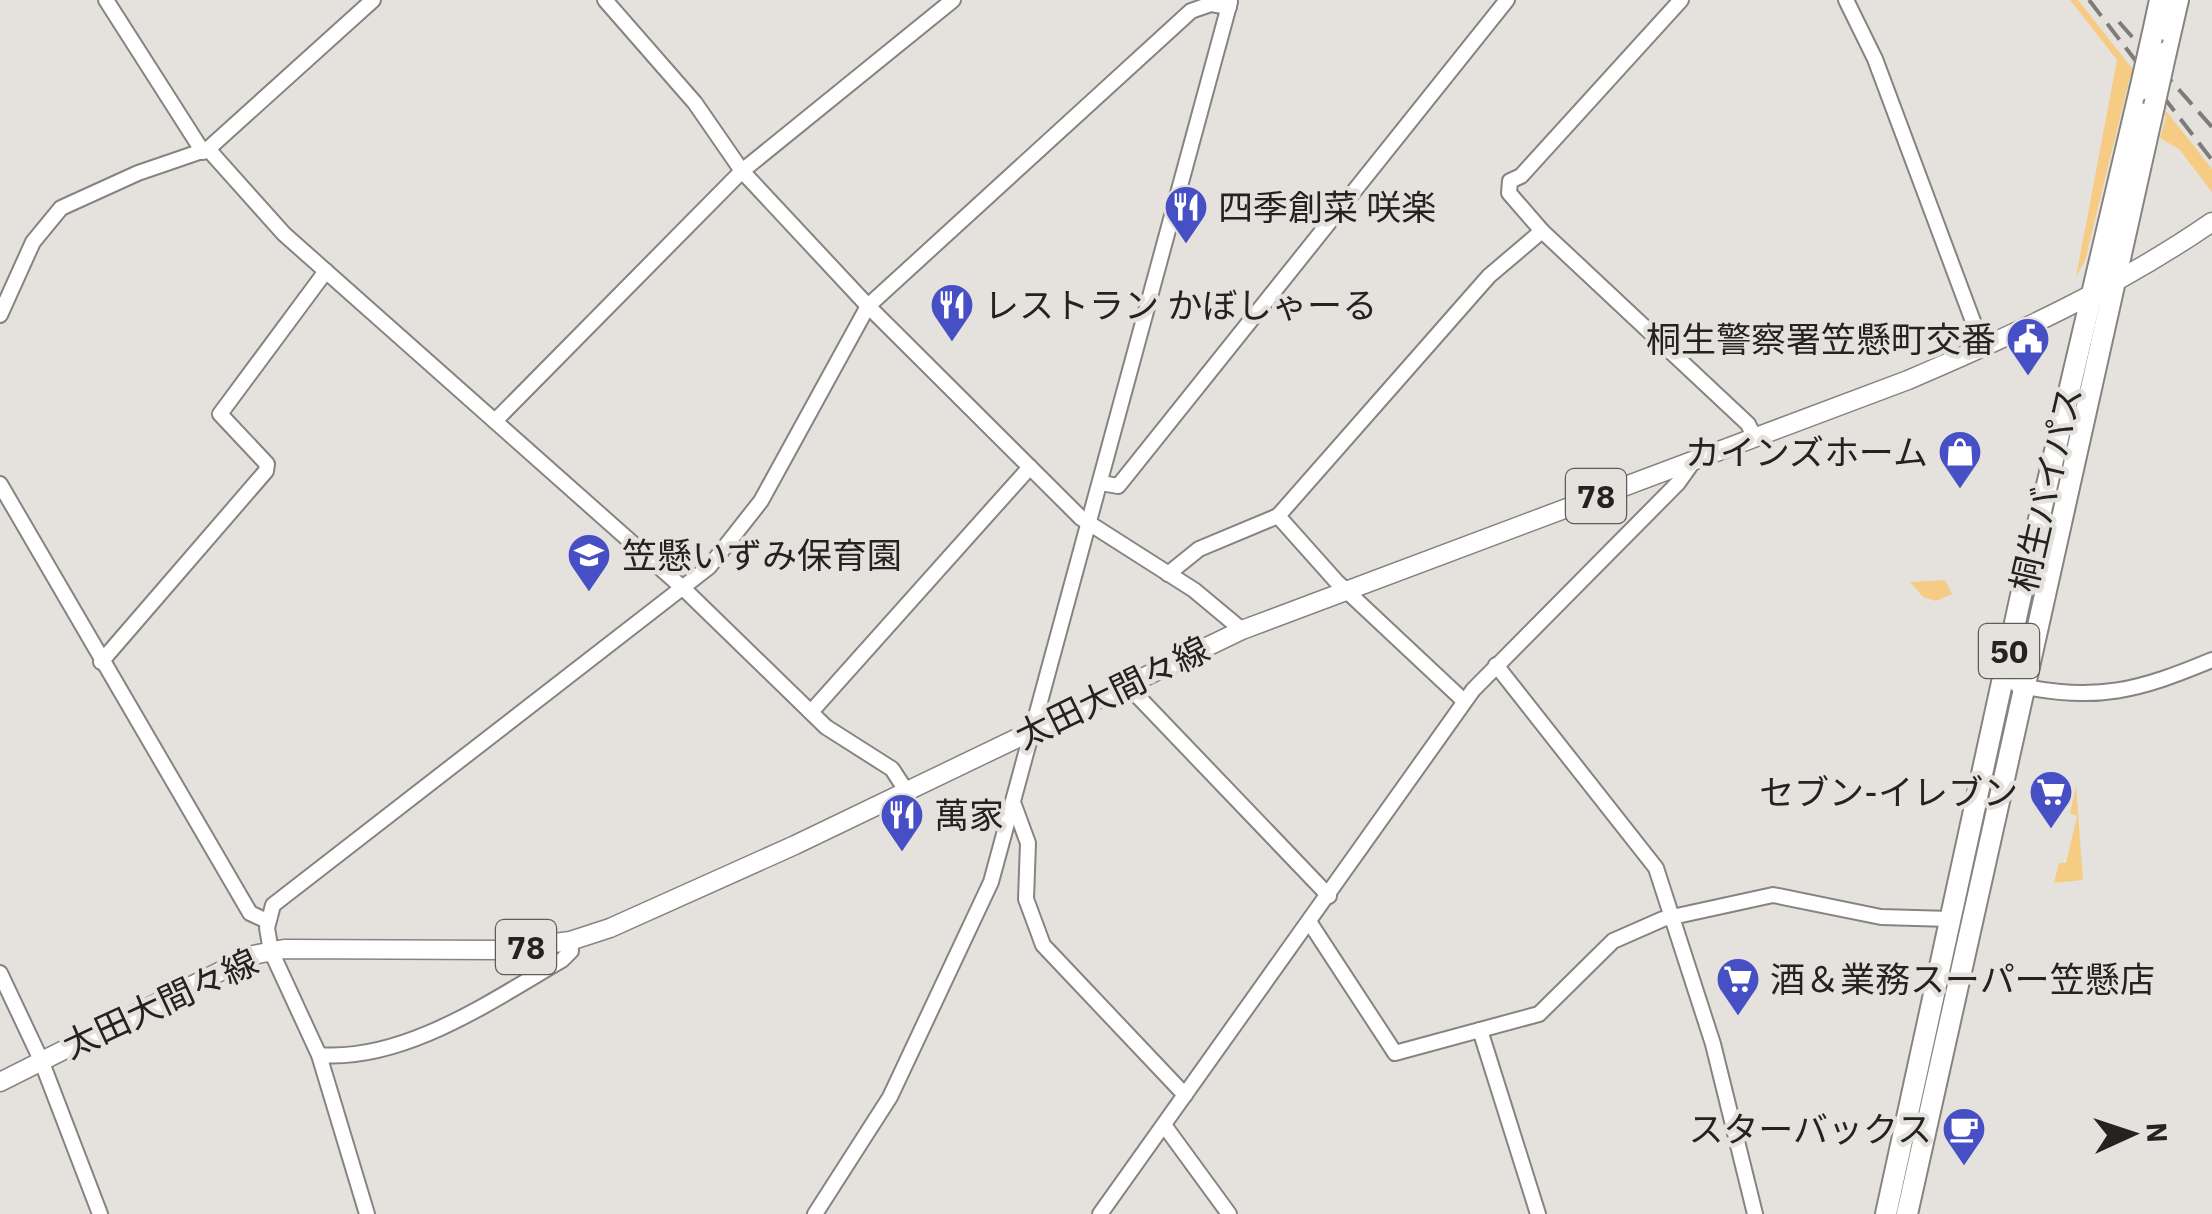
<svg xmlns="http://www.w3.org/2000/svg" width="2212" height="1214" viewBox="0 0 2212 1214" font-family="'IBM Plex Sans','Noto Sans JP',sans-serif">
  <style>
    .green { fill: #f6cc85 }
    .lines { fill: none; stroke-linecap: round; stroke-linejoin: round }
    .minor-casing { stroke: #868480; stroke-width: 18 }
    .major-casing { stroke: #868480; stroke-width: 21 }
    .highway-casing { stroke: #868480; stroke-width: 24 }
    .minor { stroke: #fff; stroke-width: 14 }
    .major { stroke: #fff; stroke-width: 18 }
    .highway { stroke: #fff; stroke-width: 20 }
    .rail { stroke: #7e7c7a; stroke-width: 4; stroke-dasharray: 20 10; stroke-linecap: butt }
    .highway-bridge-casing { stroke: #868480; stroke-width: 24; stroke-linecap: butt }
    .highway-bridge { stroke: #fff; stroke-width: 20 }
    .labels { text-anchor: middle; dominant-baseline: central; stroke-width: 9; stroke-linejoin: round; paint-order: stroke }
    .shield { fill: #e5e2de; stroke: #5e5c5a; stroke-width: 2.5 }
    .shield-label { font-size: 32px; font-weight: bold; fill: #242321 }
    .poi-label { font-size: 35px; fill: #242321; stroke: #e5e2de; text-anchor: start }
    .street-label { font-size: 35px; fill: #242321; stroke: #e5e2de }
  </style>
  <rect width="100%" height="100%" fill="#e5e2de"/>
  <g class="green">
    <polygon points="2070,0 2078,0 2212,169 2212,192 2179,149 2160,138 2166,116 2130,77 2085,261 2076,277 2117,60"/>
    <polygon points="1945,580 1952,594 1936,601 1923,597 1910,582"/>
    <polygon points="2076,786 2083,880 2054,883 2059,863 2066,863 2077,816 2070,813"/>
  </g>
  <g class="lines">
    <defs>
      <g id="minor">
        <polyline points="106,0 203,152"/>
        <polyline points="605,0 695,103 742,171 868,306 1081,518 1194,590 1242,630"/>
        <polyline points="1681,0 1521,176 1510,181 1509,193 1542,231 1748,424 1754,436"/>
        <polyline points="1846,0 1875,59 1983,348"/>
        <polyline points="208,149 284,234 684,589 826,727 892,769 907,792"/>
        <polyline points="0,315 33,242 61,208 138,173 208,149 373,0"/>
        <polyline points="495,421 742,171 953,0"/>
        <polyline points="1101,483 1118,486 1123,480 1507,0"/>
        <polyline points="0,484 250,913 267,921"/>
        <polyline points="1168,574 1199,549 1278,516"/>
        <polyline points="101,662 266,471 267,464 220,414 326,271"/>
        <polyline points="1496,665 1656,868 1713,1044 1755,1214"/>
        <polyline points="1126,684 1329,896"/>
        <path d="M2017,685C2096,703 2140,690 2212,660"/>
        <polyline points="1464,701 1336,581 1278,516 1489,276 1542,231"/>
        <polyline points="811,712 1030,467"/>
        <polyline points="1014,805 1028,843 1026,899 1043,945 1185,1095"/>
        <polyline points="1310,923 1395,1053 1539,1014 1613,941 1663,919 1773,895 1881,917 1950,919"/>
        <polyline points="0,973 41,1060 100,1214"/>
        <polyline points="1480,1030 1538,1214"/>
        <path d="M319,1055C404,1062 491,1001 562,960L571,951L570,941"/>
        <polyline points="1164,1125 1229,1214"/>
        <polyline points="367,1214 319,1055 271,951 267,928 273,905 709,567 761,501 868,306 1191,11 1211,4 1229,7"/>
        <polyline points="815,1214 890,1097 991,882 1230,2"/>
        <polyline points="1100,1214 1473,690 1678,483 1695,459"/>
      </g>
      <path id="major" d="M0,1082L253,955L284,949L499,950L570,941L610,928L795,845L1242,630L1908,380C2013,335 2118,287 2212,222"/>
      <g id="highway">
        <polyline points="2152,37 2160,0"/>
        <polyline points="2166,52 2178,0"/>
        <polyline points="1886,1214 2020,600 2140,90"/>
        <polyline points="1907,1214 2154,106"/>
      </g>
    </defs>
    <use href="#minor" class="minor-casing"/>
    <use href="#major" class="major-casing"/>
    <use href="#highway" class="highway-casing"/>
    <use href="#minor" class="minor"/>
    <use href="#major" class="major"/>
    <use href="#highway" class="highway"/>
    <g class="rail">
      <polyline points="2089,0 2212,160"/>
      <polyline points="2119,22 2212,127"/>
    </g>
    <defs>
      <g id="highway-bridge">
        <polyline points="2140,90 2152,37"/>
        <polyline points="2154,106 2166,52"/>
      </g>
    </defs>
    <use href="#highway-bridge" class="highway-bridge-casing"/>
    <use href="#highway-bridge" class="highway-bridge"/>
  </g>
  <defs>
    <symbol id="restaurant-pin" viewBox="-11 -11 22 30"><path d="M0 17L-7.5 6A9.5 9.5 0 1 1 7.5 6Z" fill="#464fc4" stroke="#e5e2de"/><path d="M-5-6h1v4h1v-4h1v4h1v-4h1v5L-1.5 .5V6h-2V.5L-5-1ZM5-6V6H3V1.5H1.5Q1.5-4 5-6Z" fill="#fff"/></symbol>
    <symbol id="civic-pin" viewBox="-11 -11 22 30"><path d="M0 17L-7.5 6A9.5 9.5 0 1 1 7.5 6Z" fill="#464fc4" stroke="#e5e2de"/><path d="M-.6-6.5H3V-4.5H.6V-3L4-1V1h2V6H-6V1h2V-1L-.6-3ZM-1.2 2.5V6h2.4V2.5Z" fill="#fff"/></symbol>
    <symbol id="shop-pin" viewBox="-11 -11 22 30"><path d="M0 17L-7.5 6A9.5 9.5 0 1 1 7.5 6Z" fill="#464fc4" stroke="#e5e2de"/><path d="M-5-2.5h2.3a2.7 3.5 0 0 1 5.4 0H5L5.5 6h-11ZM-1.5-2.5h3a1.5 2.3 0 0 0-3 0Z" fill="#fff"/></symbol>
    <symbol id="school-pin" viewBox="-11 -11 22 30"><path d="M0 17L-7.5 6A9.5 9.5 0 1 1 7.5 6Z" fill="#464fc4" stroke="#e5e2de"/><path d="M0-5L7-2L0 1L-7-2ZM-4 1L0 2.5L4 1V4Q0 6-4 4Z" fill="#fff"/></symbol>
    <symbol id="supermarket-pin" viewBox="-11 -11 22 30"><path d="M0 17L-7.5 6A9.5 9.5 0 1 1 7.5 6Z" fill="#464fc4" stroke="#e5e2de"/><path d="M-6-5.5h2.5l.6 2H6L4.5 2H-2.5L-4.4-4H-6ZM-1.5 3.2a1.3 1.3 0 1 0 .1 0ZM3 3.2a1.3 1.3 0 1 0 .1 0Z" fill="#fff"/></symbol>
    <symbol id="cafe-pin" viewBox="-11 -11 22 30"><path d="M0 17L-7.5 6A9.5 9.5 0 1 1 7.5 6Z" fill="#464fc4" stroke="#e5e2de"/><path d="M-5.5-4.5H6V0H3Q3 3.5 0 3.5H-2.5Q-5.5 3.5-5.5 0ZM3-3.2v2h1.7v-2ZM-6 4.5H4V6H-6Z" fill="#fff"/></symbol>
  </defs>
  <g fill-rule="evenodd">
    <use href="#restaurant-pin" x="1161" y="182" width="50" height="68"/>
    <use href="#restaurant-pin" x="927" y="280" width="50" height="68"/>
    <use href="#civic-pin" x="2003" y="314" width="50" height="68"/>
    <use href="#shop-pin" x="1935" y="427" width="50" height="68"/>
    <use href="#school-pin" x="564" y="530" width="50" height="68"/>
    <use href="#supermarket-pin" x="2026" y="767" width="50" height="68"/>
    <use href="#restaurant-pin" x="877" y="790" width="50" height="68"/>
    <use href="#supermarket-pin" x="1713" y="954" width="50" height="68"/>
    <use href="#cafe-pin" x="1939" y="1104" width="50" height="68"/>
  </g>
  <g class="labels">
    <g class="shield">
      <rect x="1566" y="469" width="60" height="54" rx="8"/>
      <rect x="1979" y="624" width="60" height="54" rx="8"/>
      <rect x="496" y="920" width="60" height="54" rx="8"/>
    </g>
    <g class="shield-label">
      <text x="1596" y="496">78</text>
      <text x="2009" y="651">50</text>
      <text x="526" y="947">78</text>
    </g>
    <g class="poi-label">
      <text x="1218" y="207">四季創菜 咲楽</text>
      <text x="984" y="305">レストラン かぼしゃーる</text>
      <text x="1996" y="339" text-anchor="end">桐生警察署笠懸町交番</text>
      <text x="1928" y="452" text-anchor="end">カインズホーム</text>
      <text x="622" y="555">笠懸いずみ保育園</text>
      <text x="2018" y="792" text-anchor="end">セブン-イレブン</text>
      <text x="934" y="815">萬家</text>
      <text x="1770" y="979">酒＆業務スーパー笠懸店</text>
      <text x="1932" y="1129" text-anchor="end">スターバックス</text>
    </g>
    <g class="street-label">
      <text transform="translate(2046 489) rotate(-77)">桐生バイパス</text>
      <text transform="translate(1112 692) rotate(-26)">太田大間々線</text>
      <text transform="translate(160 1003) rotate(-25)">太田大間々線</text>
    </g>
  </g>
  <g transform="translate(2132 1134) rotate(87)" stroke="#e5e2de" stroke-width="8" paint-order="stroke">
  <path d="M0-8L18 38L0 25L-18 38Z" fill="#242321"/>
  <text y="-15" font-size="28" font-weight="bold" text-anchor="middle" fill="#242321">N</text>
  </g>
</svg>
